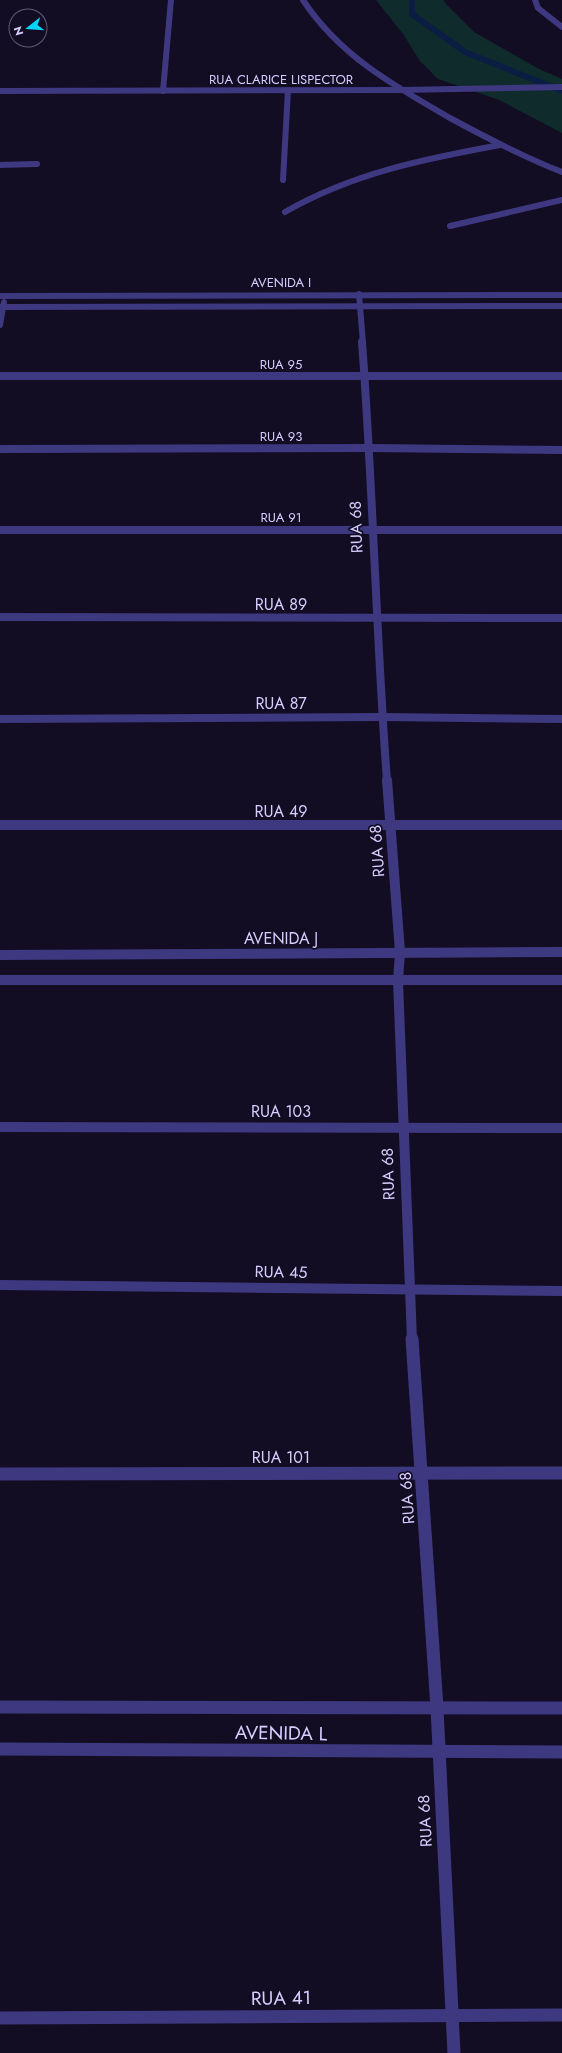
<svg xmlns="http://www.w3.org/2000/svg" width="562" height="2053" viewBox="0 0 562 2053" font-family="Jost,sans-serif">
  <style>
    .green { fill: #102b2c }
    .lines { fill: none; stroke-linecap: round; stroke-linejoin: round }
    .stream { stroke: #0b1d43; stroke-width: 6 }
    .minor-far3 { stroke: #3e3881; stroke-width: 6 }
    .minor-far2 { stroke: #3e3881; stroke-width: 8 }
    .minor-far1 { stroke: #3e3881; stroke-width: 10 }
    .minor { stroke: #3e3881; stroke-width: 13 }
    .labels { text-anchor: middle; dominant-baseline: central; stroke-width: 3.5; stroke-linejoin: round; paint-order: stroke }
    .far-street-label { font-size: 13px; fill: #d6ceff; stroke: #120d22 }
    .street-label { font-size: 16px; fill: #d6ceff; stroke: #120d22 }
    .near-street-label { font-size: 19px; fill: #d6ceff; stroke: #120d22 }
  </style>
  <rect width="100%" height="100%" fill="#120d22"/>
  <polygon class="green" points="376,0 444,0 445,3 474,32 539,69 562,79 562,133 499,100 438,79 420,61 403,34"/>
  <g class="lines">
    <polyline class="stream" points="412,0 412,14 465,52 562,91"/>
    <g class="minor-far3">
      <path d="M303,0C339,55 394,86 450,118C487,138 523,157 562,172"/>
      <polyline points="535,0 538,8 562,27"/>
      <polyline points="0,91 401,90 562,87"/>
      <polyline points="163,91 171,0"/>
      <polyline points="0,165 37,164"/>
      <polyline points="283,180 288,90"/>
      <path d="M285,212C353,173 424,159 500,145"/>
      <polyline points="450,226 562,200"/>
      <polyline points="359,294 363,343"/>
      <polyline points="0,296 562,295"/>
      <polyline points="0,307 562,306"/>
      <polyline points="0,325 4,302"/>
    </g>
    <g class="minor-far2">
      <path d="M362,342C373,488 376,635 387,781"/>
      <polyline points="0,376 562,376"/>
      <polyline points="0,449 370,448 562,450"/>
      <polyline points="0,530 562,530"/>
      <polyline points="0,617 562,618"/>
      <polyline points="0,719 382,717 562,719"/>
    </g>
    <g class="minor-far1">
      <polyline points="387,780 400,952 398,981 412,1340"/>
      <polyline points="0,825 562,825"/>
      <polyline points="0,955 562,952"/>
      <polyline points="0,980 562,980"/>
      <polyline points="0,1127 562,1128"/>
      <polyline points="0,1285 562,1291"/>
    </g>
    <g class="minor">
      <polyline points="412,1339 437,1708 454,2053"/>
      <polyline points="0,1474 562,1473"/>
      <polyline points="0,1707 562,1708"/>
      <polyline points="0,1749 562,1752"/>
      <polyline points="0,2018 562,2015"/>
    </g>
  </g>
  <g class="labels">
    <g class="far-street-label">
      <text x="281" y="79">RUA CLARICE LISPECTOR</text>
      <text x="281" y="282">AVENIDA I</text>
      <text x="281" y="364">RUA 95</text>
      <text x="281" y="436">RUA 93</text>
      <text x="281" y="517">RUA 91</text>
    </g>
    <g class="street-label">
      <text transform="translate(356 527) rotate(-92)">RUA 68</text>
      <text x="281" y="604">RUA 89</text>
      <text x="281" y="703">RUA 87</text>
      <text x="281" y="811">RUA 49</text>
      <text transform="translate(377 851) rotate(-94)">RUA 68</text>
      <text x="281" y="938">AVENIDA J</text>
      <text x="281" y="1111">RUA 103</text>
      <text transform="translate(388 1174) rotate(-92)">RUA 68</text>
      <text transform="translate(281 1272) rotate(1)">RUA 45</text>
      <text x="281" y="1457">RUA 101</text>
      <text transform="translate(407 1498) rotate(-94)">RUA 68</text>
      <text transform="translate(425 1821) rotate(-93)">RUA 68</text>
    </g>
    <g class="near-street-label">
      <text transform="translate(281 1733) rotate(1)">AVENIDA L</text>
      <text transform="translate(281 1998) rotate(-1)">RUA 41</text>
    </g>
  </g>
  <g transform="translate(28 28) rotate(253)"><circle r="19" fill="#120d22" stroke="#605a7a"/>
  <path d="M0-3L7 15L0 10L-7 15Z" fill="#00d4f9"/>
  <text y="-6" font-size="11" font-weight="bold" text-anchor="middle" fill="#d6ceff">N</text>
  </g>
</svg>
